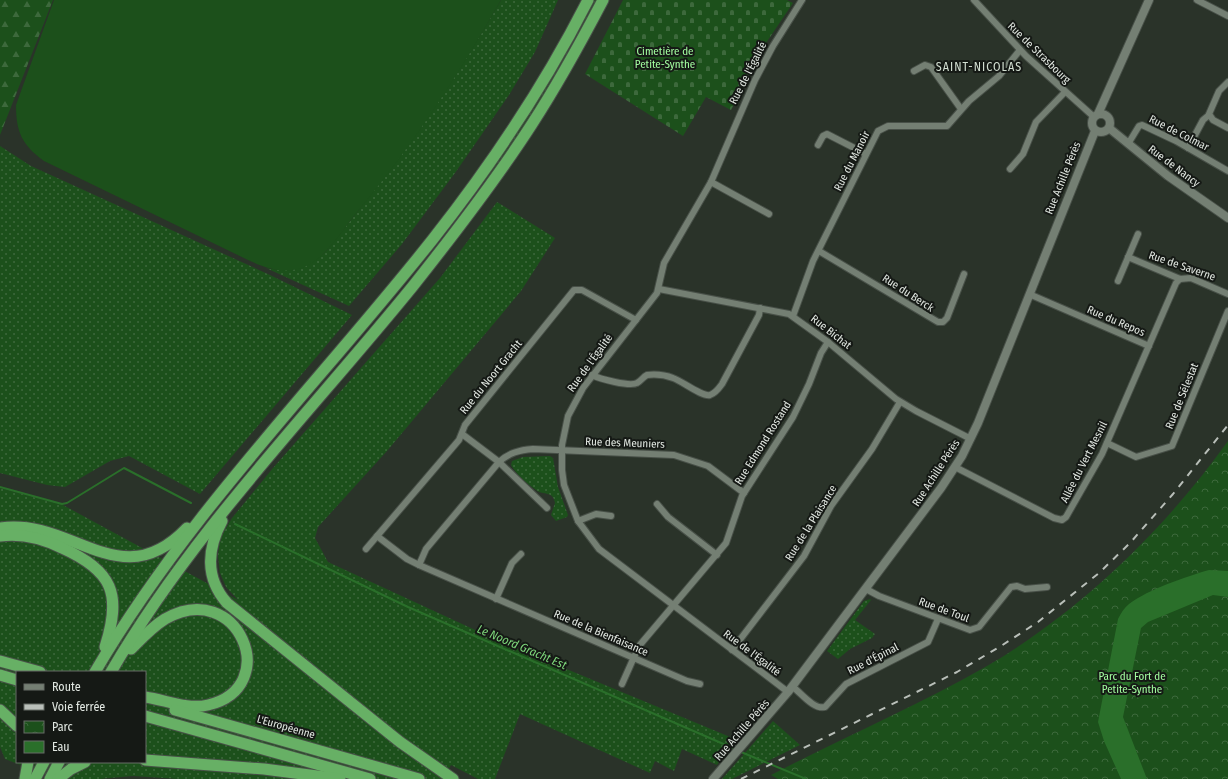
<svg xmlns="http://www.w3.org/2000/svg" width="1228" height="779" viewBox="0 0 1228 779" font-family="'Fira Sans Condensed',sans-serif">
  <style>
    .grass { fill: url(#grass-dots); fill-rule: evenodd }
    .forest { fill: url(#forest-firs) }
    .cemetery { fill: url(#cemetery-stones) }
    .park { fill: url(#park-crowns) }
    .pitch { fill: #1c501b }
    .water { fill: #2a6f2a }
    .lines { fill: none; stroke-linecap: round; stroke-linejoin: round }
    .stream { stroke: #2a6f2a; stroke-width: 2 }
    .street-casing { stroke: #485048; stroke-width: 8 }
    .secondary-casing { stroke: #485048; stroke-width: 10 }
    .highway-casing { stroke: #485048; stroke-width: 13 }
    .street { stroke: #747f73; stroke-width: 6 }
    .secondary { stroke: #747f73; stroke-width: 8 }
    .highway { stroke: #67b065; stroke-width: 11 }
    .rail { stroke: #b9bfb9; stroke-width: 2; stroke-dasharray: 7 7; stroke-linecap: butt }
    .labels { text-anchor: middle; dominant-baseline: central; stroke-width: 4; stroke-linejoin: round; paint-order: stroke }
    .park-label { font-size: 11px; fill: #a3fea0; stroke: #151915 }
    .street-label { font-size: 11px; fill: #e2e8e2; stroke: #151915 }
    .neighbourhood-label { font-size: 12px; letter-spacing: 1px; fill: #d3dfd2; stroke: #151915 }
    .water-label { font-size: 12px; font-style: italic; fill: #7ed77b; stroke: #151915 }
  </style>
  <defs>
    <pattern id="grass-dots" width="8" height="8" patternUnits="userSpaceOnUse"><rect width="8" height="8" fill="#1c501b"/><path d="M2 2h.1M6 6h.1" fill="none" stroke="#3d693c" stroke-width="1.8" stroke-linecap="round"/></pattern>
    <pattern id="forest-firs" width="22" height="20" patternUnits="userSpaceOnUse"><rect width="22" height="20" fill="#1c501b"/><path d="M5 1l3.5 6h-7zM16 11l3.5 6h-7z" fill="#3d693c"/></pattern>
    <pattern id="cemetery-stones" width="16" height="16" patternUnits="userSpaceOnUse"><rect width="16" height="16" fill="#1c501b"/><path d="M2 7V4a2 2 0 0 1 4 0v3zM10 15v-3a2 2 0 0 1 4 0v3z" fill="#3d693c"/></pattern>
    <pattern id="park-crowns" width="20" height="18" patternUnits="userSpaceOnUse"><rect width="20" height="18" fill="#1c501b"/><path d="M2 6a3 3 0 1 1 6 0M12 15a3 3 0 1 1 6 0" fill="none" stroke="#3d693c"/></pattern>
  </defs>
  <rect width="100%" height="100%" fill="#2a3329"/>
  <g class="grass">
    <path d="M501,0H558L535,52L509,95L455,173L402,244L349,306L266,268C289,273 310,267 327,250C391,171 450,89 501,0Z"/>
    <polygon points="594,0 598,0 549,89 488,181 485,179 539,97"/>
    <polygon points="0,146 31,166 270,275 352,315 200,494 129,456 110,461 65,487 47,485 0,473"/>
    <path d="M497,202L555,238L521,291L387,451L318,527L315,538L328,562L499,641L735,739L717,765L682,749L674,771L655,761L650,773L520,714L495,779H478L451,765L443,779H179L133,776L99,779H57L5,759L0,747V488L63,505L238,600L226,587L220,573L218,555L220,538L232,518L273,468L440,278ZM17,672H145V762H17Z"/>
    <path d="M550,456L553,458L558,487L568,515L567,517L556,521L551,515L555,503C553,490 543,496 536,490C527,484 516,474 511,465L512,461L523,457Z"/>
    <polygon points="870,599 871,600 855,620 875,634 872,638 850,649 838,659 827,651 864,601"/>
    <polygon points="773,721 800,745 732,779 722,779"/>
  </g>
  <polygon class="forest" points="0,0 53,0 0,135"/>
  <polygon class="cemetery" points="623,0 787,0 793,3 764,46 731,110 706,97 683,136 585,74"/>
  <path class="park" d="M1228,441V779H778L771,775C842,738 917,706 987,666C1081,611 1165,529 1228,441Z"/>
  <path class="pitch" d="M54,0H501C458,76 410,149 354,216C341,232 329,252 312,263C290,276 269,270 248,260L44,161C22,145 16,132 16,105Z"/>
  <path class="water" d="M1209,570L1228,571V597L1213,595L1148,622L1141,628L1123,717L1147,779H1121L1104,741L1098,722L1118,619C1121,613 1124,608 1129,604C1149,589 1185,577 1209,570Z"/>
  <g class="lines">
    <g class="stream">
      <polyline points="0,487 62,504 67,503 124,468 191,503"/>
      <polyline points="235,524 408,607 735,749"/>
      <polyline points="741,752 806,779"/>
    </g>
    <defs>
      <g id="street">
        <polyline points="974,0 1026,56 1094,117"/>
        <polyline points="1197,0 1228,16"/>
        <polyline points="914,71 925,65 931,67 961,109"/>
        <polyline points="1228,82 1219,91 1209,114 1213,120 1228,128"/>
        <polyline points="1128,144 1139,126 1142,125 1176,141 1228,171"/>
        <polyline points="818,145 823,136 827,134 866,154"/>
        <polyline points="1188,148 1203,120 1209,115"/>
        <polyline points="1010,169 1023,154 1036,122 1065,92"/>
        <polyline points="711,182 769,214"/>
        <polyline points="819,251 938,322 943,322 947,318 964,274"/>
        <polyline points="1128,257 1180,279 1191,278 1228,294"/>
        <polyline points="1118,281 1138,234"/>
        <polyline points="659,289 789,314 828,342 896,399 916,411 971,439"/>
        <polyline points="1029,294 1149,346"/>
        <polyline points="793,316 813,261 878,131 888,126 947,126 969,101 999,76 1020,50"/>
        <path d="M592,375C600,379 630,387 637,383C641,381 643,377 647,375C656,374 665,375 673,378C682,381 702,397 710,395C716,393 719,388 722,384L759,315L760,308"/>
        <polyline points="462,434 499,462 547,508"/>
        <polyline points="1107,443 1136,457 1172,446 1228,311"/>
        <polyline points="955,467 1054,518 1062,520 1066,517 1102,454 1176,283 1180,279"/>
        <polyline points="657,504 668,517 717,555"/>
        <polyline points="578,521 596,514 611,516"/>
        <polyline points="377,536 407,559 419,565 687,681 700,684"/>
        <polyline points="366,549 459,440 465,425 574,290 582,290 636,320"/>
        <path d="M419,565L426,549L499,462C509,453 519,450 533,449L674,455L708,466L744,493"/>
        <polyline points="866,589 879,596 970,630 979,627 1011,587 1017,586 1025,589 1047,587"/>
        <polyline points="496,599 512,563 521,554"/>
        <polyline points="732,650 804,556 831,506 872,449 900,402"/>
        <polyline points="622,684 639,646 726,543 742,496 793,417 809,384 821,353 828,342"/>
        <path d="M793,687C801,693 814,710 825,707L846,684L928,642L938,619"/>
        <polyline points="788,692 599,549 578,521 564,485 562,470 562,445 568,416 583,388 657,293 664,263 711,182 755,80 773,46 802,0"/>
      </g>
      <g id="secondary">
        <circle cx="1101" cy="123" r="9"/>
        <polyline points="1098,114 1149,0"/>
        <polyline points="1109,128 1168,176 1228,218"/>
        <polyline points="713,779 788,692 941,488 962,456 978,423 1095,131"/>
      </g>
      <g id="highway">
        <path d="M222,521C207,549 205,578 227,603L400,742L453,779"/>
        <path d="M0,528C73,517 120,598 187,528"/>
        <path d="M0,536C22,533 42,538 62,548C113,571 122,594 105,647"/>
        <path d="M131,649C142,638 152,627 165,619C238,577 284,687 208,705C187,710 166,700 145,697"/>
        <polyline points="0,661 40,672"/>
        <path d="M95,672C188,513 320,382 433,239C492,164 545,85 588,0"/>
        <path d="M111,672C194,530 310,413 413,286C455,233 496,180 532,124C558,84 581,42 603,0"/>
        <polyline points="0,675 17,680"/>
        <polyline points="0,710 17,726"/>
        <polyline points="175,710 419,779"/>
        <polyline points="145,716 370,779"/>
        <polyline points="145,760 264,769 340,779"/>
        <polyline points="25,779 28,762"/>
        <polyline points="35,779 44,762"/>
        <polyline points="50,779 59,762"/>
        <polyline points="58,779 71,769 85,762"/>
      </g>
    </defs>
    <use href="#street" class="street-casing"/>
    <use href="#secondary" class="secondary-casing"/>
    <use href="#highway" class="highway-casing"/>
    <use href="#street" class="street"/>
    <use href="#secondary" class="secondary"/>
    <use href="#highway" class="highway"/>
    <polyline class="rail" points="741,779 957,672 1001,646 1038,622 1099,573 1130,543 1173,494 1228,425"/>
  </g>
  <g class="labels">
    <g class="park-label">
      <text x="665" y="51">Cimetière de<tspan x="665" dy="13">Petite-Synthe</tspan></text>
      <text x="1132" y="676">Parc du Fort de<tspan x="1132" dy="13">Petite-Synthe</tspan></text>
    </g>
    <g class="street-label">
      <text transform="translate(1039 53) rotate(44)">Rue de Strasbourg</text>
      <text transform="translate(748 73) rotate(-63)">Rue de l'Égalité</text>
      <text transform="translate(1179 133) rotate(27)">Rue de Colmar</text>
      <text transform="translate(852 161) rotate(-63)">Rue du Manoir</text>
      <text transform="translate(1174 166) rotate(37)">Rue de Nancy</text>
      <text transform="translate(1063 178) rotate(-68)">Rue Achille Pérès</text>
      <text transform="translate(1182 266) rotate(19)">Rue de Saverne</text>
      <text transform="translate(908 293) rotate(33)">Rue du Berck</text>
      <text transform="translate(1116 321) rotate(23)">Rue du Repos</text>
      <text transform="translate(831 332) rotate(38)">Rue Bichat</text>
      <text transform="translate(590 363) rotate(-54)">Rue de l'Égalité</text>
      <text transform="translate(491 377) rotate(-51)">Rue du Noort Gracht</text>
      <text transform="translate(1182 396) rotate(-68)">Rue de Sélestat</text>
      <text transform="translate(625 443) rotate(2)">Rue des Meuniers</text>
      <text transform="translate(763 443) rotate(-58)">Rue Edmond Rostand</text>
      <text transform="translate(1084 462) rotate(-63)">Allée du Vert Mesnil</text>
      <text transform="translate(936 473) rotate(-57)">Rue Achille Pérès</text>
      <text transform="translate(811 523) rotate(-58)">Rue de la Plaisance</text>
      <text transform="translate(944 610) rotate(20)">Rue de Toul</text>
      <text transform="translate(601 633) rotate(23)">Rue de la Bienfaisance</text>
      <text transform="translate(752 653) rotate(37)">Rue de l'Égalité</text>
      <text transform="translate(873 659) rotate(-27)">Rue d'Épinal</text>
      <text transform="translate(286 727) rotate(16)">L'Européenne</text>
      <text transform="translate(742 730) rotate(-49)">Rue Achille Pérès</text>
    </g>
    <g class="neighbourhood-label">
      <text x="979" y="67">SAINT-NICOLAS</text>
    </g>
    <g class="water-label">
      <text transform="translate(522 647) rotate(23)">Le Noord Gracht Est</text>
    </g>
  </g>
  <rect x="16" y="671" width="130" height="92" fill="#151915" stroke="#676c67"/>
  <rect x="24" y="684" width="20" height="6" fill="#747f73" stroke="#676c67"/>
  <text x="52" y="691" font-size="12" fill="#e2e8e2">Route</text>
  <rect x="24" y="704" width="20" height="6" fill="#b9bfb9" stroke="#676c67"/>
  <text x="52" y="711" font-size="12" fill="#e2e8e2">Voie ferrée</text>
  <rect x="24" y="721" width="20" height="12" fill="url(#park-crowns)" stroke="#676c67"/>
  <text x="52" y="731" font-size="12" fill="#e2e8e2">Parc</text>
  <rect x="24" y="741" width="20" height="12" fill="#2a6f2a" stroke="#676c67"/>
  <text x="52" y="751" font-size="12" fill="#e2e8e2">Eau</text>
</svg>
